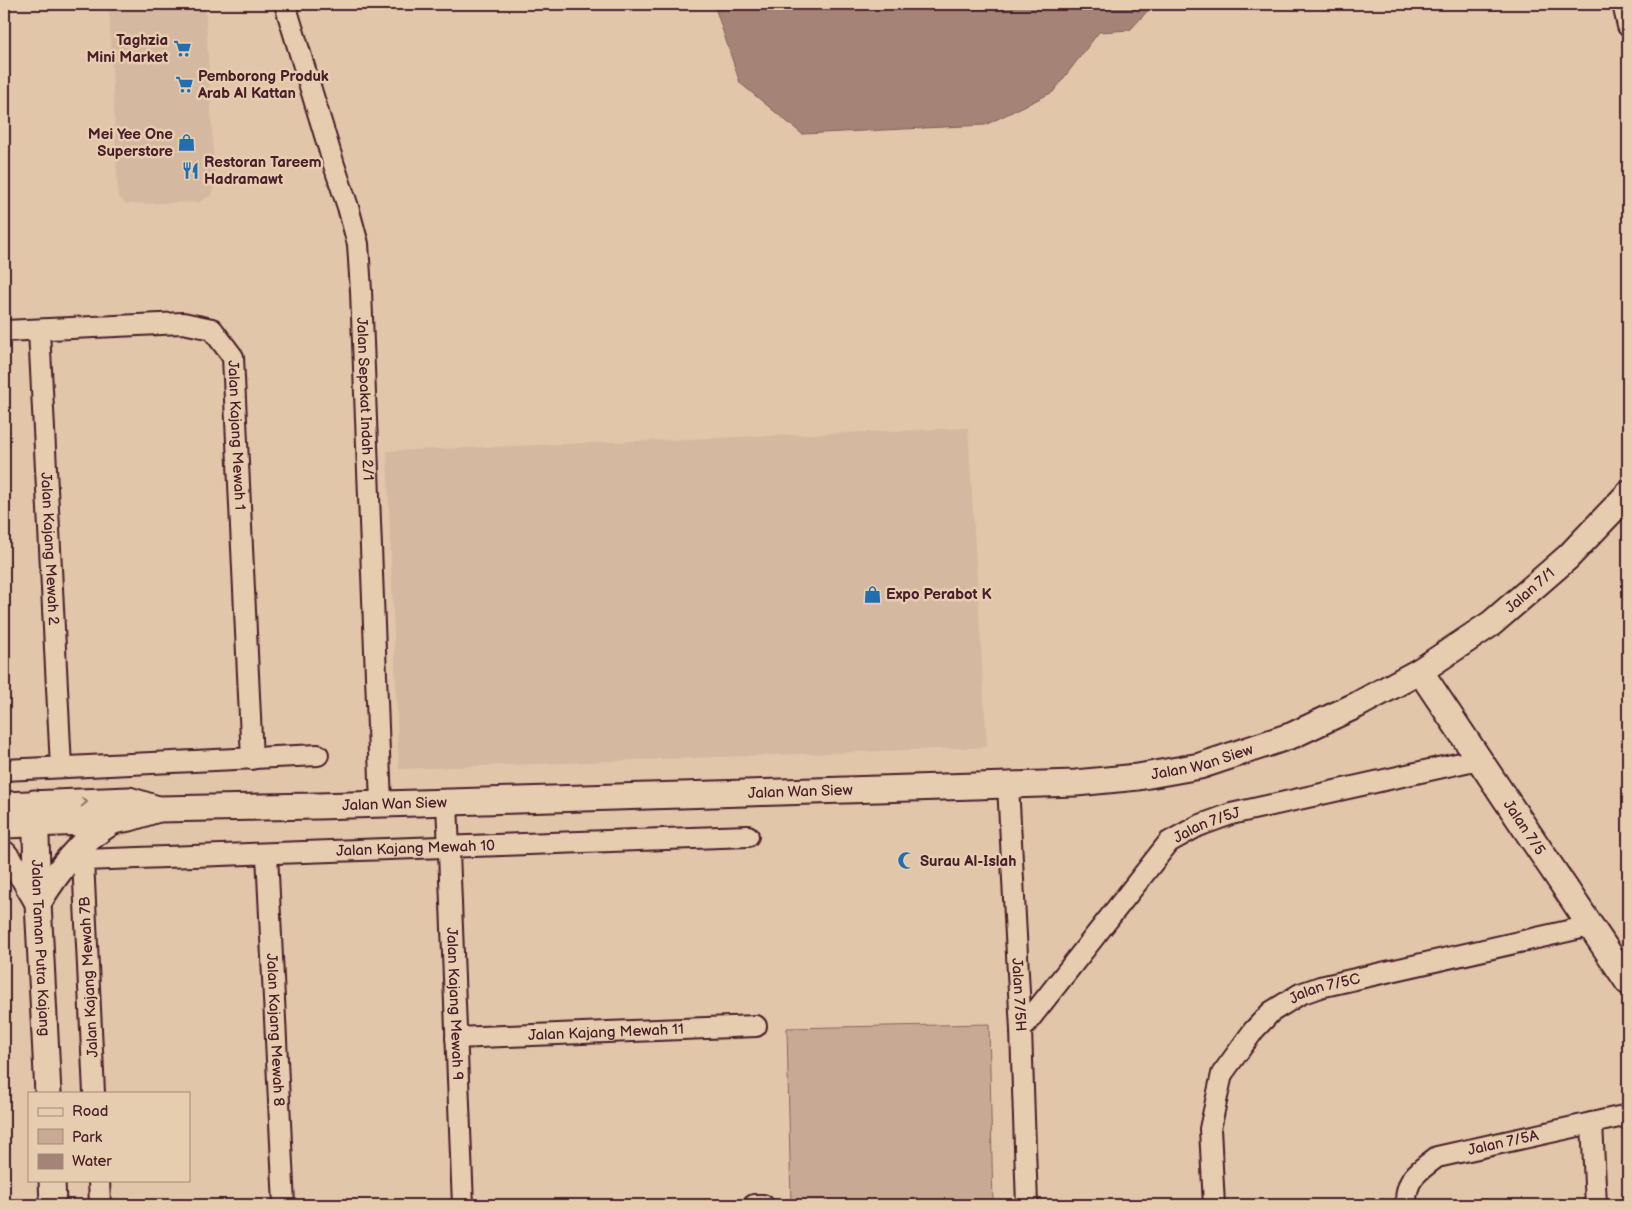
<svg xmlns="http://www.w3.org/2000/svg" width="1632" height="1209" viewBox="0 0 1632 1209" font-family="'Balsamiq Sans',sans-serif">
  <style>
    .built { fill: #d4b8a0 }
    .green { fill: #c8aa94; stroke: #896460 }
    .water { fill: #a58477; stroke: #815c59 }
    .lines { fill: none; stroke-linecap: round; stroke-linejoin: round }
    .minor-casing { stroke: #4a1f2b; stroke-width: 24 }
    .tertiary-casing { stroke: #4a1f2b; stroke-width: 29 }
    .minor { stroke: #e7cdaf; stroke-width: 20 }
    .tertiary { stroke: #e7cdaf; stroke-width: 25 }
    .oneway { stroke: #98766d }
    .labels { text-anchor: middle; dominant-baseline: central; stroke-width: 5; stroke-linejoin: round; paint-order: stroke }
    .poi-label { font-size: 15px; font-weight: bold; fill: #4a1f2b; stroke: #e7cdaf; text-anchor: start }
    .street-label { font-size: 15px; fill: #4a1f2b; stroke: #e7cdaf }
  </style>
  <rect width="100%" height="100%" fill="#e1c6aa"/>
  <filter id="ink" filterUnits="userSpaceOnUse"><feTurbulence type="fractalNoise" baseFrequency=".02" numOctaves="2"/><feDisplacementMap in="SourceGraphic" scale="10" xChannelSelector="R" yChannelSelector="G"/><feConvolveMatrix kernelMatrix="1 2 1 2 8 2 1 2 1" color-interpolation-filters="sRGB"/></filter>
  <g filter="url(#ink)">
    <g class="built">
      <polygon points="109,4 205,4 215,184 211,195 200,202 126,204 118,196"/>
      <polygon points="968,428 987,747 399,769 387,451"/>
    </g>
    <polygon class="green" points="989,1024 993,1205 791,1205 787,1028"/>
    <polygon class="water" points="714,4 1154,4 1130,30 1099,32 1053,92 985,125 802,134 740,83"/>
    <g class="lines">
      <defs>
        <g id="minor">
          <path id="s1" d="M285,4L334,165L348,207L358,244L361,291L381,804"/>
          <polyline points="1623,4 1628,26"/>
          <path id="s2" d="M39,330L61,767"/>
          <path id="s3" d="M4,331L183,323L212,329L233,357L252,759"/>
          <polyline points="4,770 318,755"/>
          <path id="s4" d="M1008,785L1021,1030L1027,1205"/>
          <path id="s5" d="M447,802L463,1205"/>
          <path id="s6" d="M267,854L284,1205"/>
          <path id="s7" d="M1021,1030L1169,842L1198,826L1231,814L1479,759"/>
          <path id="s8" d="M456,1038L756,1026"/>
          <path id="s9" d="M94,1093L83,860L748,836"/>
          <polyline points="1592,1123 1596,1205"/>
          <polyline points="99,1180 100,1205"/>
          <polyline points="754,1205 763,1205"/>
          <path id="s10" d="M1214,1205L1210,1129L1222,1074L1254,1030L1271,1012L1300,994L1320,987L1590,926"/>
          <path id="s11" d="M1406,1205C1405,1179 1418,1171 1437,1157L1628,1115"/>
        </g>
        <g id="tertiary">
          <path id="s12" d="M1420,671L1628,982"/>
          <path id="s13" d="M35,803L38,903L48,1093"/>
          <path id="s14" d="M4,805L129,800L158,809L318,806L1076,783L1138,777L1200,766L1293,735L1357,705L1420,671L1492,623L1568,557L1628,494"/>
          <polyline points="4,825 113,821 130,818 158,809"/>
          <polyline points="4,854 23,877 37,901"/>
          <path d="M38,903C58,870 80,841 113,821"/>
          <polyline points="52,1180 53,1205"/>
        </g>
      </defs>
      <use href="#minor" class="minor-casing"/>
      <use href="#tertiary" class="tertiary-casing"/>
      <use href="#minor" class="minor"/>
      <use href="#tertiary" class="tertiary"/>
    </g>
    <defs><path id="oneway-chevron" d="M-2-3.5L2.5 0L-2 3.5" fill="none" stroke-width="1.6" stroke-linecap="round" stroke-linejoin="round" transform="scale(1.25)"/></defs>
    <use class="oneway" href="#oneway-chevron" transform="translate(84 802) rotate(-2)"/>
  </g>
  <defs>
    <symbol id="supermarket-bare" viewBox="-9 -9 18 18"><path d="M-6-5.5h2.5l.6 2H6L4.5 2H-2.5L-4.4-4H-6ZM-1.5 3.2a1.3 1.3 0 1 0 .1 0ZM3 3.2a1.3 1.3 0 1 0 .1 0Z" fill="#1f6fb2" stroke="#e7cdaf" stroke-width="2.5" paint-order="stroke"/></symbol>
    <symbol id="shop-bare" viewBox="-9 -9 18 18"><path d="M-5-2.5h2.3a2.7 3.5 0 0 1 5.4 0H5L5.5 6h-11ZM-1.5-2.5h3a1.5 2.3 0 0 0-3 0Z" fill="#1f6fb2" stroke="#e7cdaf" stroke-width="2.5" paint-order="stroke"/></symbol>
    <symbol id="restaurant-bare" viewBox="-9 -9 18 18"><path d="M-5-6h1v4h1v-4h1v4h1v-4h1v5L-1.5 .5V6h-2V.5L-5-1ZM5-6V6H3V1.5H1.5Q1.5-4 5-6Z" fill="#1f6fb2" stroke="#e7cdaf" stroke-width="2.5" paint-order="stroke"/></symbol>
    <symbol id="mosque-bare" viewBox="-9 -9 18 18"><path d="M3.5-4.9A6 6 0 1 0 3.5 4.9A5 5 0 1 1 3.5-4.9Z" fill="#1f6fb2" stroke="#e7cdaf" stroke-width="2.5" paint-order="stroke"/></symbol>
  </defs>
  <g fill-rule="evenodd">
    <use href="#supermarket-bare" x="170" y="36" width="25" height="25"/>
    <use href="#supermarket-bare" x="172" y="72" width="25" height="25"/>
    <use href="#shop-bare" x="174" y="130" width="25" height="25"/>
    <use href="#restaurant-bare" x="178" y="158" width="25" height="25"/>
    <use href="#shop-bare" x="860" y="582" width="25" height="25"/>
    <use href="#mosque-bare" x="894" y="848" width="25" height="25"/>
  </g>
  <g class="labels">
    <g class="poi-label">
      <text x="168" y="40" text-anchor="end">Taghzia<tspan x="168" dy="17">Mini Market</tspan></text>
      <text x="198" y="76">Pemborong Produk<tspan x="198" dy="17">Arab Al Kattan</tspan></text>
      <text x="173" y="134" text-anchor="end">Mei Yee One<tspan x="173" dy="17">Superstore</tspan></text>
      <text x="204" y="162">Restoran Tareem<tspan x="204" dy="17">Hadramawt</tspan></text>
      <text x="886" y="594">Expo Perabot K</text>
      <text x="920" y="861">Surau Al-Islah</text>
    </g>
    <g class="street-label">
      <text stroke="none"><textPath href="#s1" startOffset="406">Jalan Sepakat Indah 2/1</textPath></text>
      <text stroke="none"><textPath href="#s3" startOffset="322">Jalan Kajang Mewah 1</textPath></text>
      <text stroke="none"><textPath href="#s2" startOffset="219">Jalan Kajang Mewah 2</textPath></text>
      <text stroke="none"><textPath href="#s14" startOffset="1576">Jalan 7/1</textPath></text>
      <text stroke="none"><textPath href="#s14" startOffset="1202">Jalan Wan Siew</textPath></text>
      <text stroke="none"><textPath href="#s14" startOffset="798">Jalan Wan Siew</textPath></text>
      <text stroke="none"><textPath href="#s14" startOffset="392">Jalan Wan Siew</textPath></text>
      <text stroke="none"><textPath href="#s7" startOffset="281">Jalan 7/5J</textPath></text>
      <text stroke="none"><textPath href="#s12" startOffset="188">Jalan 7/5</textPath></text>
      <text stroke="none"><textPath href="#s9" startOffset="566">Jalan Kajang Mewah 10</textPath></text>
      <text stroke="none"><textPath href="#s13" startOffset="145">Jalan Taman Putra Kajang</textPath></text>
      <text transform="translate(89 977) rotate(-93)">Jalan Kajang Mewah 7B</text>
      <text stroke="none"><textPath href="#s10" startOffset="271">Jalan 7/5C</textPath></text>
      <text stroke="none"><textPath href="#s4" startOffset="210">Jalan 7/5H</textPath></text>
      <text stroke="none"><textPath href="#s5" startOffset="202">Jalan Kajang Mewah 9</textPath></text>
      <text stroke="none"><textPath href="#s6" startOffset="176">Jalan Kajang Mewah 8</textPath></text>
      <text stroke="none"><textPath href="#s8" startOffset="150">Jalan Kajang Mewah 11</textPath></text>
      <text stroke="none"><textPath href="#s11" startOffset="128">Jalan 7/5A</textPath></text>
    </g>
  </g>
  <rect width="1632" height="1209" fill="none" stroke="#e7cdaf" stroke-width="20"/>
  <rect x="10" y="10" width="1612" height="1189" fill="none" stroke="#4a1f2b" stroke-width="2" filter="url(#ink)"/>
  <rect x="28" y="1092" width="162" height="90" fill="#e7cdaf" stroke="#a8877a"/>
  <rect x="38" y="1108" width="25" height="8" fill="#e7cdaf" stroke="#a8877a"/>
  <text x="72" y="1116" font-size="15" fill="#4a1f2b">Road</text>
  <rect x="38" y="1129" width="25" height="15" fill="#c8aa94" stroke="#a8877a"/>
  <text x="72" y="1142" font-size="15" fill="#4a1f2b">Park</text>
  <rect x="38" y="1154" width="25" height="15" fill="#a58477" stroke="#a8877a"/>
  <text x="72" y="1166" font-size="15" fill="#4a1f2b">Water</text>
</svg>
